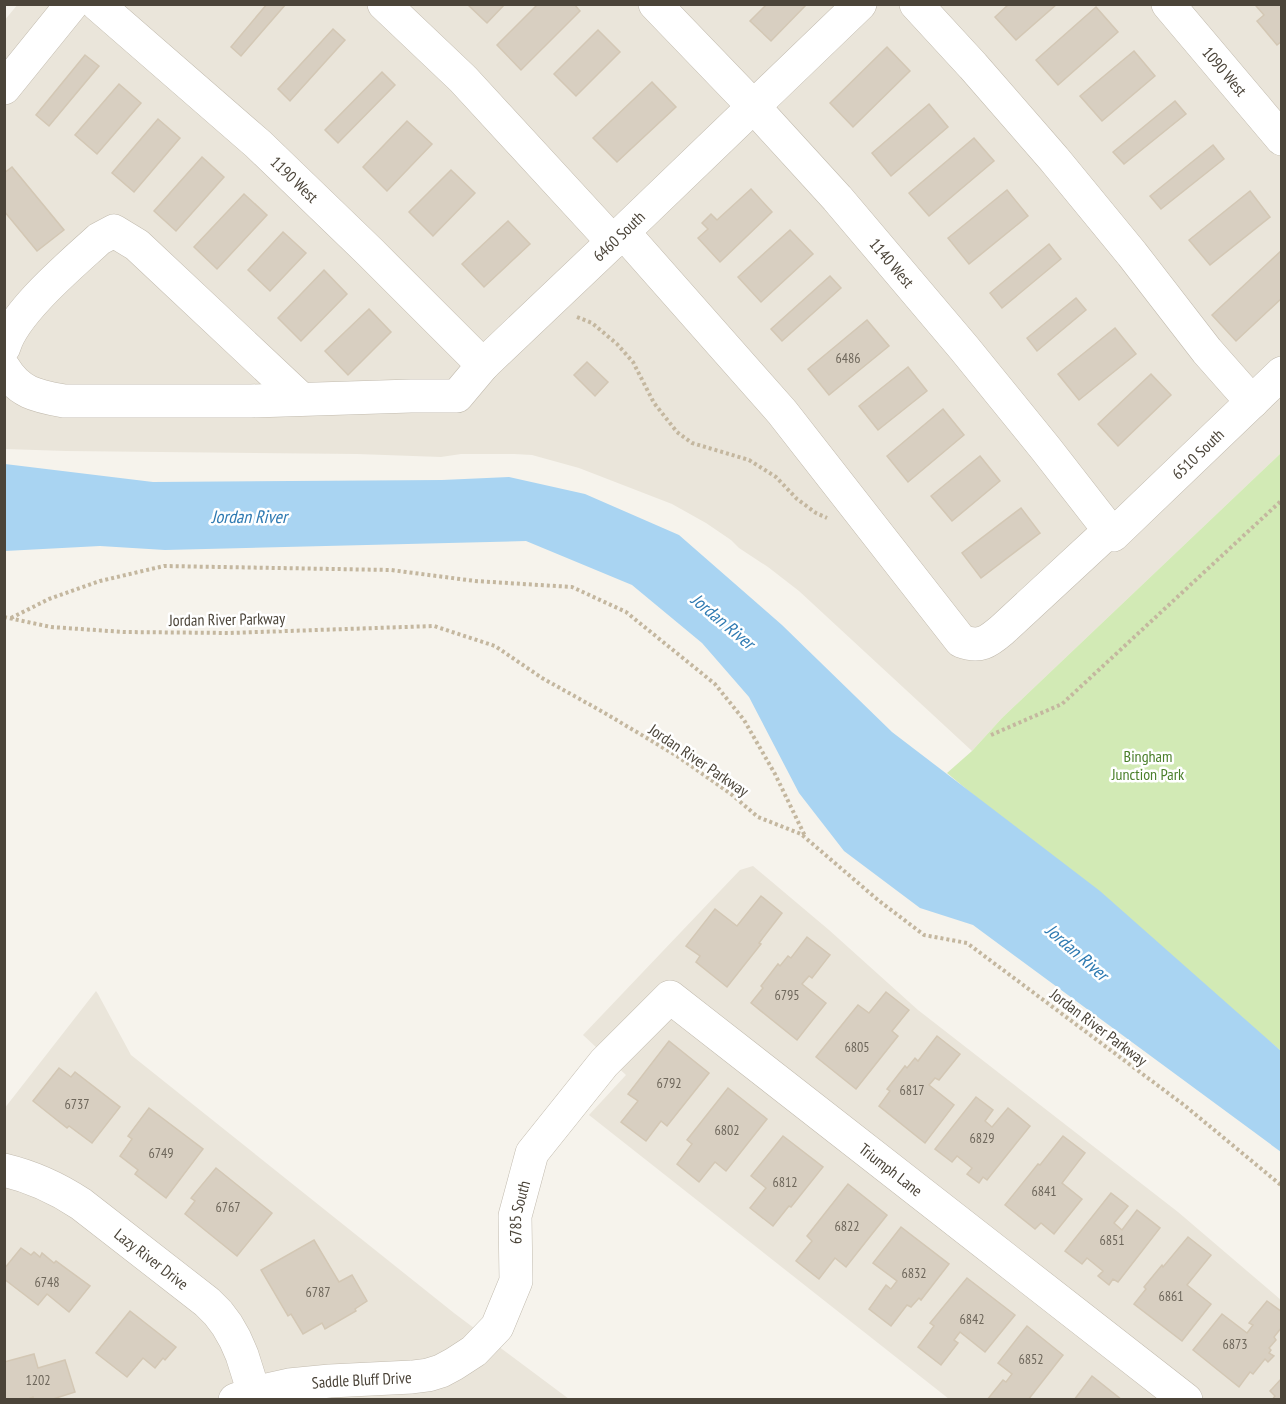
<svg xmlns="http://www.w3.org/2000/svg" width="1286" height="1404" viewBox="0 0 1286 1404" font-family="'PT Sans Narrow',sans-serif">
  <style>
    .residential { fill: #eae5da }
    .green { fill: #d2eab5 }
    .water { fill: #a9d4f2 }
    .building { fill: #d8cfc1; stroke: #d3c7b4; stroke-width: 1.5 }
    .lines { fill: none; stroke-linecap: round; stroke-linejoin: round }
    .minor-casing { stroke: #c2bbae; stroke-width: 34 }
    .path { stroke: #c4b79f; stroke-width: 4; stroke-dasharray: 3 3; stroke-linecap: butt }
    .minor { stroke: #fff; stroke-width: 33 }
    .labels { text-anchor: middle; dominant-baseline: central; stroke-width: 5; stroke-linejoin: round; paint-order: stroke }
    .number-label { font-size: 14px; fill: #6e675b }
    .street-label { font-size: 16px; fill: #4b4439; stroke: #fff }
    .park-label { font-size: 16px; fill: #4a7f2a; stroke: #fff }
    .water-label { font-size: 18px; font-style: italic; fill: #2e7ab2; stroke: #fff }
  </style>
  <rect width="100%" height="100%" fill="#f6f3ec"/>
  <g class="residential">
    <polygon points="18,4 1281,5 1281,453 1002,718 972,751 799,591 768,567 739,548 731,540 706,523 672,504 579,468 532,455 514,454 461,454 441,457 357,454 66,451 5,449 4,21"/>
    <polygon points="753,866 829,930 918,1010 1178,1212 1281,1300 1281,1399 949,1399 589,1115 626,1075 583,1035 740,870"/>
    <polygon points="96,991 98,994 131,1055 454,1313 569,1399 5,1399 4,1109"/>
  </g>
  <polygon class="green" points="1281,453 1281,1051 947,773 972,751 1002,718"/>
  <polygon class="water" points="5,464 153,482 442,480 509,477 585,494 679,535 782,625 892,732 1100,891 1281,1051 1281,1152 973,925 920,908 844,851 799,793 749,697 702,643 632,585 526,541 165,550 100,546 5,551"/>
  <g class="building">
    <polygon points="267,4 286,4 241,56 231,47"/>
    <polygon points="467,4 505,4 487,23"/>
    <polygon points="538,4 574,4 580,11 521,70 497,45"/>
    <polygon points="767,4 807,4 771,41 750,21"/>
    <polygon points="1009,4 1057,4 1016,40 995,17"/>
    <polygon points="1259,4 1282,4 1282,41 1277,45 1257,21 1264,15 1256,6"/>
    <polygon points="1096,7 1118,32 1058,85 1036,60"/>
    <polygon points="333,29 345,40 290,101 278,89"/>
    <polygon points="598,30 620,52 576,96 554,74"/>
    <polygon points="887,47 910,71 853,127 830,103"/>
    <polygon points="1134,51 1155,76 1102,121 1080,96"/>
    <polygon points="85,55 99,66 49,126 36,115"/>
    <polygon points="382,72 395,85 338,143 325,130"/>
    <polygon points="652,82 676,107 617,162 593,138"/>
    <polygon points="119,84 141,103 97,154 75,135"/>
    <polygon points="1175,101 1186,114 1124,164 1113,152"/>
    <polygon points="929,104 948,127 891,176 872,153"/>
    <polygon points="158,119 180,138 134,192 112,173"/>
    <polygon points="407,121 432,144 387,191 363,167"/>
    <polygon points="974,138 994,161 929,216 909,193"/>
    <polygon points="1213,145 1224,159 1161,209 1150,196"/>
    <polygon points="202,157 224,177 176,231 154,211"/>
    <polygon points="12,167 64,230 37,251 4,211 4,173"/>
    <polygon points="451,170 475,193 433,236 409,212"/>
    <polygon points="751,189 772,212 720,262 698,238 708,229 702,223 711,214 717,220"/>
    <polygon points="1007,190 1028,216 969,264 948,238"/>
    <polygon points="1250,191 1270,217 1210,265 1189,240"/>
    <polygon points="244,194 267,215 217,269 194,247"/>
    <polygon points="508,221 530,244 484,287 462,264"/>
    <polygon points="790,230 813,254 761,302 738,277"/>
    <polygon points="283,232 306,253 270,291 248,270"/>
    <polygon points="1049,244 1061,259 1002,308 990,293"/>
    <polygon points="1282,250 1282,298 1236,341 1212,315"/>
    <polygon points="324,270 347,294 301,341 278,318"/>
    <polygon points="830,276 841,288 782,341 771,329"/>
    <polygon points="1076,298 1086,310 1037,351 1027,338"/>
    <polygon points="369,309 391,332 348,375 325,351"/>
    <polygon points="867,320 889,346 829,395 808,369"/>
    <polygon points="1115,328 1136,354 1079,400 1058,374"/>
    <polygon points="587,362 608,382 595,396 574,375"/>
    <polygon points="908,367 927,391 878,430 859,406"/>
    <polygon points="1151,374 1171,395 1118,446 1098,424"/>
    <polygon points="943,409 964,435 908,482 887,456"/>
    <polygon points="980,456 1000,481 952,521 931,496"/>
    <polygon points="1021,508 1040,533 981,578 962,553"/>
    <polygon points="761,896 782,913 759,943 761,944 727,987 696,962 700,956 686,946 715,909 737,926"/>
    <polygon points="807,937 830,955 812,978 809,976 802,984 826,1003 797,1040 751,1003 763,988 761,986 778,964 780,966 788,956 791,958"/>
    <polygon points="886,992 909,1010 892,1031 898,1036 856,1089 816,1057 858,1005 869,1013"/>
    <polygon points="937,1036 960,1054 939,1080 935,1078 929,1085 954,1105 925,1143 879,1106 890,1091 887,1089 905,1066 907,1068 915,1058 918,1061"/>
    <polygon points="669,1041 709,1073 667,1126 661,1121 646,1141 621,1122 638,1101 628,1094"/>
    <polygon points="59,1068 71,1077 75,1072 120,1107 92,1143 69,1126 67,1128 33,1101"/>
    <polygon points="728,1088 767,1119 726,1171 715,1162 699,1182 677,1164 692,1144 687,1140"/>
    <polygon points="976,1097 993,1110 985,1121 992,1127 1008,1108 1030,1126 987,1180 983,1177 979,1183 967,1174 972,1168 957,1156 952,1162 935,1149"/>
    <polygon points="149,1108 203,1149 166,1198 135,1174 138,1170 120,1156 132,1139 128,1136"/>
    <polygon points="783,1136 823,1167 791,1207 789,1206 773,1226 750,1208 766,1188 751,1176"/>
    <polygon points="1063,1136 1085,1153 1062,1183 1082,1199 1054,1234 1041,1223 1035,1229 1005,1205 1038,1164 1040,1165"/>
    <polygon points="216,1168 272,1213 237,1256 185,1214 195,1201 191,1198"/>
    <polygon points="848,1184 887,1215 846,1267 835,1258 819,1279 796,1261 812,1241 807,1236"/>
    <polygon points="1111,1193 1128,1206 1114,1223 1122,1230 1137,1210 1160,1228 1118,1282 1113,1279 1109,1285 1098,1276 1103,1271 1087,1258 1082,1264 1065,1251"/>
    <polygon points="901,1227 949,1264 921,1300 919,1298 911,1307 907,1305 891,1326 869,1309 886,1285 891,1289 897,1281 873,1263"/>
    <polygon points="1188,1237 1211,1255 1187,1285 1211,1304 1182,1341 1134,1304 1146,1289 1144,1287 1162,1265 1163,1267"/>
    <polygon points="314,1240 339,1282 352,1275 367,1301 355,1309 356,1311 325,1329 322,1323 303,1334 291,1314 288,1316 261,1270"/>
    <polygon points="21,1248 31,1255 34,1252 40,1257 42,1253 54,1263 56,1261 90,1286 69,1312 47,1294 38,1305 4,1279 4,1269"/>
    <polygon points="967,1278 1015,1315 985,1352 960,1332 954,1340 958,1343 941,1365 918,1347 934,1326 930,1323"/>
    <polygon points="1267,1301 1282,1312 1282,1327 1274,1337 1276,1340 1269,1348 1271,1350 1269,1353 1274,1356 1268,1362 1265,1359 1253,1374 1250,1372 1239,1387 1193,1350 1222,1314 1247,1333 1253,1325 1249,1323"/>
    <polygon points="130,1311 176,1347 165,1360 163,1358 155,1368 143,1358 127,1377 96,1353"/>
    <polygon points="1027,1326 1063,1355 1028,1400 987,1400 1003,1380 1006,1382 1012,1374 998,1363"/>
    <polygon points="34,1354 38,1368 65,1360 75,1392 50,1400 34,1400 33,1397 26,1400 4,1400 4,1362"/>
    <polygon points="1092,1376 1122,1400 1074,1400"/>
    <polygon points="1282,1378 1282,1400 1272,1400 1275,1396 1270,1391"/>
  </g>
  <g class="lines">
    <defs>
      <g id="minor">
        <path id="s1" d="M97,4L258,144L371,253L483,365"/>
        <polyline points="384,4 463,79 613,242"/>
        <path id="s2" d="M655,4L754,107L837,198L964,348L1046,449L1113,535L1282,373"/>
        <polyline points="916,4 973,66 1054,159 1132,254 1207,351 1252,402"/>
        <path id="s3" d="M1168,4L1282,139"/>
        <polyline points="4,88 72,4"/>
        <path d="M623,232L782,412L961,641C980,648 988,642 1002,630L1109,531"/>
        <path d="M4,347C14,312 72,264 99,239L114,231L137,245L301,399"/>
        <path id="s4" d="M4,368C19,393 37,396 64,401H251L411,396H457L483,365L623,232L860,4"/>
        <path id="s5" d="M4,1170C33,1177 57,1188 81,1204L207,1302L218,1313L227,1325L235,1339L242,1355L254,1393"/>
        <path id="s6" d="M235,1400L254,1393L289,1385L330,1381L412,1377L428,1375L441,1371L454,1364L474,1351L497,1327L516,1281L515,1216L532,1153L604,1063L670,997L1186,1400"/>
      </g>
    </defs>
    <use href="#minor" class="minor-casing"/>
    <g class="path">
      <polyline points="577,317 592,323 617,344 633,362 654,403 677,432 692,443 749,460 776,477 797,499 816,513 827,518"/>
      <polyline points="4,617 51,627 124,632 229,633 434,626 495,646 542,678 603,712 677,756 731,794 758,817 801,834 878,900 924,935 967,943 1184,1105 1282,1186"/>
      <polyline points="11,618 49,599 100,581 164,566 391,570 475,581 572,587 626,612 715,684 744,720 775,774 805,836"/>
      <polyline points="991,735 1062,704 1282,500"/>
    </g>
    <use href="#minor" class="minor"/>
  </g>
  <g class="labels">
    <g class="number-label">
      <text x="848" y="358">6486</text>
      <text x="787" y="995">6795</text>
      <text x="857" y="1047">6805</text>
      <text x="669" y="1083">6792</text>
      <text x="912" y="1090">6817</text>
      <text x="77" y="1104">6737</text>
      <text x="727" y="1130">6802</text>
      <text x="982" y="1138">6829</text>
      <text x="161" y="1153">6749</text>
      <text x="785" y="1182">6812</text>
      <text x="1044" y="1191">6841</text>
      <text x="228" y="1207">6767</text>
      <text x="847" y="1226">6822</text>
      <text x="1112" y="1240">6851</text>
      <text x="914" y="1273">6832</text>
      <text x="47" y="1282">6748</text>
      <text x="318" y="1292">6787</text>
      <text x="1171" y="1296">6861</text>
      <text x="972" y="1319">6842</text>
      <text x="1235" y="1344">6873</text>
      <text x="1031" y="1359">6852</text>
      <text x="38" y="1380">1202</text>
    </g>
    <g class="street-label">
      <text stroke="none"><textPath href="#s3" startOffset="88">1090 West</textPath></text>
      <text stroke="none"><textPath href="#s1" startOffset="264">1190 West</textPath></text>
      <text stroke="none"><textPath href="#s4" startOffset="692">6460 South</textPath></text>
      <text stroke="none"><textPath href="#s2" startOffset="351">1140 West</textPath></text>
      <text stroke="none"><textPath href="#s2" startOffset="819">6510 South</textPath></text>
      <text transform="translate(227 619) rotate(-1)">Jordan River Parkway</text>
      <text transform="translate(699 760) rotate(34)">Jordan River Parkway</text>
      <text transform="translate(1099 1027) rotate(37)">Jordan River Parkway</text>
      <text stroke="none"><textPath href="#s6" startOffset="950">Triumph Lane</textPath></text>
      <text stroke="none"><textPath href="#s6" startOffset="400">6785 South</textPath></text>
      <text stroke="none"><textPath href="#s5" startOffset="174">Lazy River Drive</textPath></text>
      <text stroke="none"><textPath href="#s6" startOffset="129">Saddle Bluff Drive</textPath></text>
    </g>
    <g class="park-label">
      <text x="1148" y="756">Bingham<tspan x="1148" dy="18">Junction Park</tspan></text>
    </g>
    <g class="water-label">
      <text x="249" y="516">Jordan River</text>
      <text transform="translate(723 621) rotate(40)">Jordan River</text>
      <text transform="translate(1077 952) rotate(41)">Jordan River</text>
    </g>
  </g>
  <rect width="1286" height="1404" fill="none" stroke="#4b4439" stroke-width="12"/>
</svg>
